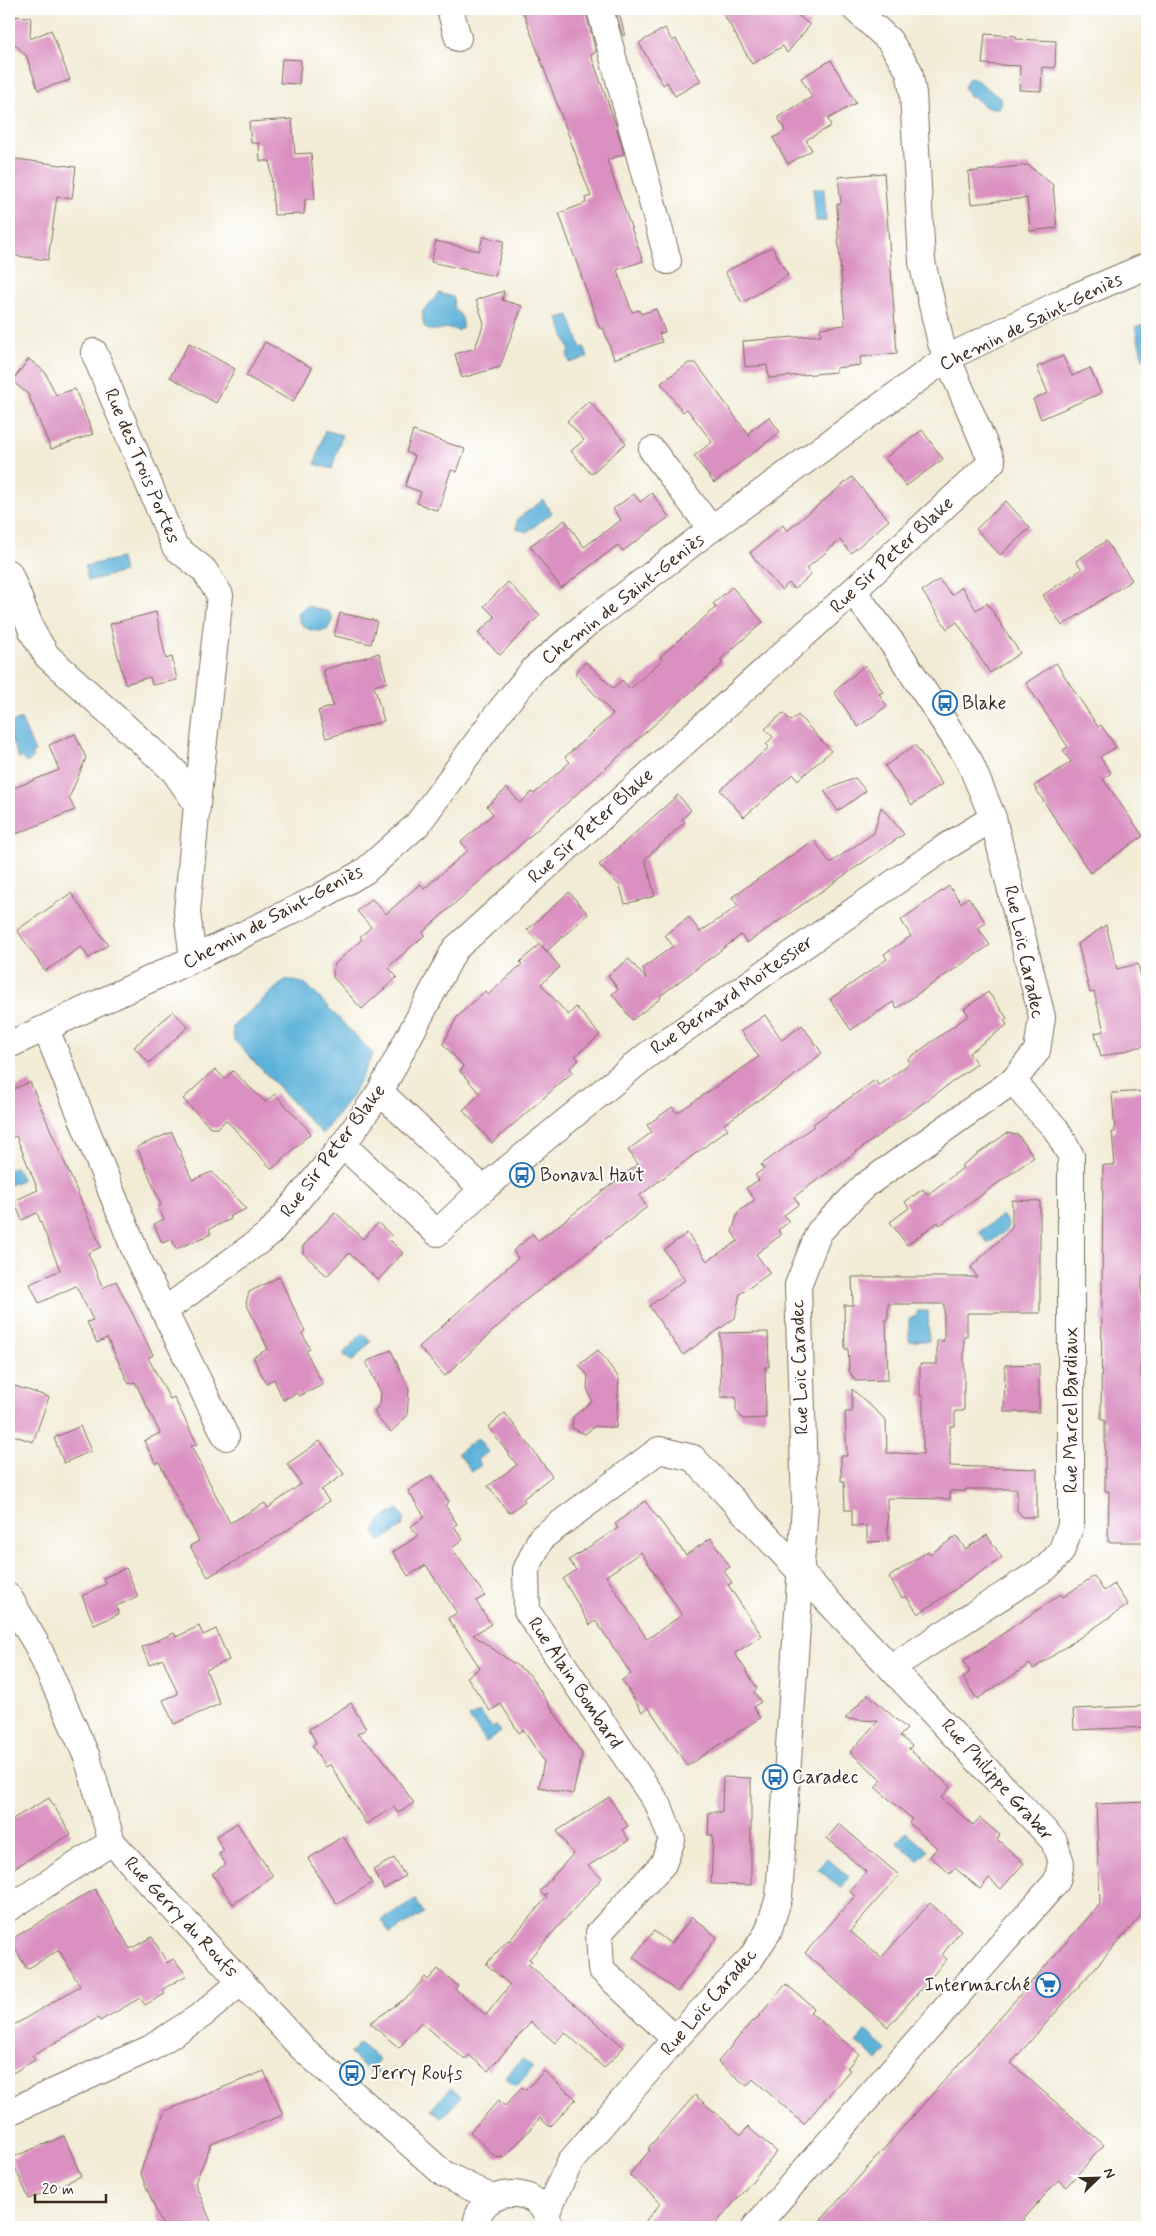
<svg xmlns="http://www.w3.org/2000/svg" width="1156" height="2236" viewBox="0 0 1156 2236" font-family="Mynerve,sans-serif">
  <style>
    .water { fill: #5db2d9; stroke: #4c6e7c }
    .building { fill: #da90c1; fill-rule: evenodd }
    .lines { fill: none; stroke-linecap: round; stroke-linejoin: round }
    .street-casing { stroke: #7b6e5e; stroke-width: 28 }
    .street { stroke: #fff; stroke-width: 26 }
    .labels { text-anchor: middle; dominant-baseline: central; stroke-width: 4; stroke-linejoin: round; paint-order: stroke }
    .street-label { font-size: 19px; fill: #3b2a1e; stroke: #fff }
    .poi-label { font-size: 19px; fill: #3b2a1e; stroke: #fff; text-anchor: start }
  </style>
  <rect width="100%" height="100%" fill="#fff"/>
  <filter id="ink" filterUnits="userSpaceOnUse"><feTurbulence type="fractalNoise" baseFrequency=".02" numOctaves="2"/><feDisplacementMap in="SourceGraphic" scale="10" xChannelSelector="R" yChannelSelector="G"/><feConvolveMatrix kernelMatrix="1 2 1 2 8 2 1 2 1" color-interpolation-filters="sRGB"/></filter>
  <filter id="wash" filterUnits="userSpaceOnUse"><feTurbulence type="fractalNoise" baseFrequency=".0096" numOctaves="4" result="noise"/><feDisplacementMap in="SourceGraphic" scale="20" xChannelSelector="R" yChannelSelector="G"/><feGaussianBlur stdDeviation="1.12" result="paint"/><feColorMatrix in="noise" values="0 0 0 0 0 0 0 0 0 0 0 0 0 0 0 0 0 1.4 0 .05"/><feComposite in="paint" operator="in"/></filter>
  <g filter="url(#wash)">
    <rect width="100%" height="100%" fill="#f2ecd6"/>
    <g class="water">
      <polygon points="969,77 974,78 1000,98 1001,105 999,108 987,108 974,97 970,98 964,87"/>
      <polygon points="813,189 824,189 826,221 816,221"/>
      <path d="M439,293L453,297L454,309C462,316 464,318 462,328L458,331L451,328C433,329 421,338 423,311Z"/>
      <polygon points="569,315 581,348 584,347 588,357 570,363 567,354 570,352 558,318"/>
      <polygon points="1147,324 1147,358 1143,359 1135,327"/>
      <polygon points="325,430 342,435 332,469 315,464"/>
      <polygon points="543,500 552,513 527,532 517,529 517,519"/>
      <polygon points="121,558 124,572 88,581 85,566"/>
      <path d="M308,606L329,612L333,619L327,630C314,633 299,629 297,614L303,608Z"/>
      <polygon points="21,719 35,752 32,753 33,758 29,762 25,762 22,757 19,759 9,734 9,724"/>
      <polygon points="286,979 306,984 373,1054 352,1096 322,1134 234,1040 232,1027"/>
      <polygon points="17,1167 22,1180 9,1185 9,1170"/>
      <polygon points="1002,1215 1008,1223 1007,1230 988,1244 979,1232"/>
      <polygon points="917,1311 928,1311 929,1341 909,1341 909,1319 916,1316"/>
      <polygon points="362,1333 371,1341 352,1362 343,1354"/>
      <polygon points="478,1438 488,1452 477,1460 481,1465 472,1472 458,1453"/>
      <polygon points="398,1509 404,1518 402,1527 380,1542 374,1532 381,1520"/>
      <polygon points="479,1712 492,1727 496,1725 501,1732 486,1742 469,1718"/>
      <polygon points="906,1832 928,1851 918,1861 896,1842"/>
      <polygon points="827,1858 849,1877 840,1888 818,1869"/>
      <polygon points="415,1899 424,1913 390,1934 382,1920"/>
      <polygon points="866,2031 887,2050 878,2061 856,2042"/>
      <polygon points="359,2043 379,2059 373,2067 379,2072 375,2076 350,2054"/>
      <polygon points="522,2059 533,2068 516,2087 505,2077"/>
      <polygon points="451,2088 461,2097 442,2118 431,2109"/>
    </g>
    <g id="blocks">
      <g class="building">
        <polygon points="522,9 585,9 596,52 591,55 616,125 624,154 607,160 643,261 617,270 632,312 639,310 641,314 656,309 665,332 659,334 662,342 614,359 603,327 600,329 559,213 586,203 585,198 591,196"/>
        <polygon points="615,9 618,9 625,35 623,36"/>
        <polygon points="721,9 790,9 810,25 787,53 783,46 752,64"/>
        <polygon points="9,16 31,17 30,39 51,30 70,80 38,90 26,55 9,39"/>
        <polygon points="665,28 672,41 676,39 701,81 675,96 667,82 663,85 639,43"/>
        <polygon points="985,34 1016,36 1016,39 1056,41 1055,68 1042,67 1041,91 1019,90 1020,66 982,64"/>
        <polygon points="282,59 301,60 299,84 280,83"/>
        <polygon points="831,60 856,103 828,119 831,126 806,140 812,150 788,164 773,138 785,131 778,117 812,97 801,78"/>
        <polygon points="292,119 295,154 311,153 315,199 305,199 304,214 274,215 270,161 260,161 259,143 251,143 249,122"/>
        <polygon points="16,159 76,167 72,198 57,196 48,260 9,255 9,164"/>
        <polygon points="1028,165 1053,185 1057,228 1030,231 1027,198 971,204 968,172"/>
        <polygon points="884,173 897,353 860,357 861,365 836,368 836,372 769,378 767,365 745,367 743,341 821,335 820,328 845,325 838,236 837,204 841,204 838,177"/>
        <polygon points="483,237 504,241 495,276 431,262 436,241 479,251"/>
        <polygon points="772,247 788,275 742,303 725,272"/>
        <polygon points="504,291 502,300 522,306 500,367 462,378 455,354 475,348 484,323 476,300"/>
        <polygon points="265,342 312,368 293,402 246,376"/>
        <polygon points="189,343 235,369 216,403 170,377"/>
        <polygon points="1063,356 1072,376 1090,368 1101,393 1041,419 1033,399 1048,393 1037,367"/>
        <polygon points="29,359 45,372 56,395 75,389 93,434 51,449 28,394 12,381"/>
        <polygon points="689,363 696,363 750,437 749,432 769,417 780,432 714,483 694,456 712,442 687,409 683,412 661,383"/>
        <polygon points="589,401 626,443 591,474 571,451 584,440 567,421"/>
        <polygon points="922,430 943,459 906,486 885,458"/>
        <polygon points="413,431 465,449 457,472 451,470 438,511 417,503 421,492 405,486 415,456 406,452"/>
        <polygon points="852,477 889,520 851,553 840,540 806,569 811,575 794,589 789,583 781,590 750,553 783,525 787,531"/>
        <polygon points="652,493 669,517 623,551 618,545 561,588 530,546 565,520 584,547 621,520 613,509 634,494 640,502"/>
        <polygon points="1006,501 1030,528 1000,555 976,529"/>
        <polygon points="1106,541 1132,580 1062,626 1043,595 1082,569 1076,561"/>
        <polygon points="939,580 952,595 962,587 976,610 987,603 1020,653 990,673 957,622 947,629 922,591"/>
        <polygon points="508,582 540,615 500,655 478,633 495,617 484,606"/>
        <polygon points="732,587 763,622 720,660 723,663 423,932 425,935 388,967 397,977 362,1009 333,977 334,965 362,939 360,937 371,927 357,911 372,899 386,914 420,884 424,889 468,850 461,842 493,814 487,806 507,788 520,803 532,792 534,794 570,762 565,757 613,714 575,673 586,662 613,688 622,680 630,689 662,660 660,657 716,607 713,604"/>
        <polygon points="156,612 166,659 172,657 177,680 152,685 150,677 125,684 110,624"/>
        <polygon points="340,613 377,621 371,644 334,636"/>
        <polygon points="379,653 387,682 374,686 384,721 326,738 318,711 333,706 323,670"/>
        <polygon points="1056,663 1098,727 1101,725 1116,747 1100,757 1111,773 1103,779 1143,836 1090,873 1034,786 1071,762 1063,750 1068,747 1026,683"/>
        <polygon points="865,665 883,692 879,694 887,706 858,727 834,692"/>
        <polygon points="783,713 791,721 798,715 831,751 798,780 793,774 744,817 720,790 769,747 766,744 773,737 765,729"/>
        <polygon points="75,734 86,758 69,798 75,810 9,837 9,790 59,770 49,745"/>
        <polygon points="915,745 942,784 912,805 885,766"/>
        <polygon points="855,778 866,791 838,811 824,791"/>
        <polygon points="678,795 691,810 682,819 685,822 645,859 655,896 625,904 620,886 599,865"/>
        <polygon points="881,807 904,834 747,943 741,935 660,996 661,998 632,1020 612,994 618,989 608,975 629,959 646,979 643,968 673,946 665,935 689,917 700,932 738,906 732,897 814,840 830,863 874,833"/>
        <polygon points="949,886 961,903 968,897 986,923 978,928 990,945 897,1008 893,1002 851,1030 830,999 887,959 884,954 911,936 901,920"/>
        <polygon points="569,892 588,914 547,951 541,945 560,967 541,984 568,1015 576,1007 600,1035 575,1056 579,1060 570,1068 573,1072 492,1143 463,1110 480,1094 460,1071 464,1067 443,1044 457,1017 485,991 488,995 522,964 520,962 540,944 527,930"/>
        <polygon points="71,893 108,945 89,958 81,947 45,971 17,930"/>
        <polygon points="1106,925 1117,969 1138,964 1147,1002 1147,1045 1101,1057 1095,1033 1104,1031 1094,992 1090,993 1078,944"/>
        <polygon points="988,992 1007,1018 1004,1020 1007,1025 969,1053 977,1064 794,1197 799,1204 784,1215 789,1222 778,1230 781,1235 756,1254 770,1273 740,1294 735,1318 683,1355 649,1306 685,1280 664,1250 687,1233 707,1261 738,1241 732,1232 738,1212 755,1200 746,1188 759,1180 755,1175 764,1169 761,1165 814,1126 813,1124 875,1080 879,1086 910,1063 908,1059 969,1015 964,1009"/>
        <polygon points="173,1011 188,1027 149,1063 134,1047"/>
        <polygon points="765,1015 782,1040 802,1025 822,1053 790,1079 724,1124 728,1129 639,1196 647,1207 527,1299 445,1376 419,1347 518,1258 513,1251 533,1234 538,1241 638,1164 628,1150 652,1132 647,1125 672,1107 677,1113 759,1057 741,1031"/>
        <polygon points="215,1069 225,1079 233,1071 265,1102 275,1094 311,1133 272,1169 226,1120 218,1128 211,1128 183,1099"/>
        <polygon points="30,1082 101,1247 88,1253 103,1288 116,1281 153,1355 148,1358 170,1399 174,1397 197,1444 191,1446 230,1523 265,1503 268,1508 301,1484 287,1464 320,1441 344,1474 321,1490 329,1501 282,1534 208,1577 190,1546 199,1541 159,1462 156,1464 144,1441 160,1433 135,1382 129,1384 107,1338 97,1343 87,1322 93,1320 76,1286 39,1303 30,1284 60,1270 37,1213 22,1220 14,1201 38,1190 16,1136 9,1139 9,1091"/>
        <polygon points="1147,1091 1147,1277 1142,1277 1141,1377 1147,1377 1147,1542 1108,1542 1109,1491 1105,1491 1105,1420 1101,1420 1103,1165 1115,1165 1112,1132 1115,1132 1112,1093"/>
        <polygon points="172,1132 192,1180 212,1172 246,1209 230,1216 231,1219 209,1229 211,1234 176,1249 172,1239 162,1243 154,1224 164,1219 158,1207 161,1205 137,1147"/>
        <polygon points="1007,1133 1018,1135 1034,1157 940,1225 938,1222 907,1245 890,1222 909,1208 905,1202 923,1189 927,1195 963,1168 961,1166"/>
        <polygon points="1012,1200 1040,1201 1040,1313 967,1313 967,1336 964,1336 964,1411 955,1411 955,1426 950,1426 950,1466 1037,1469 1037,1517 1023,1517 1017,1510 1017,1489 966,1489 966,1491 950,1491 950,1499 887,1498 888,1541 867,1542 867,1526 852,1526 852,1510 845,1510 844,1481 841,1481 841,1456 847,1456 845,1412 852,1412 852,1389 886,1420 887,1453 923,1454 923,1396 920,1396 920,1364 937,1364 937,1340 944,1341 944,1304 888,1304 888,1319 886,1319 888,1380 855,1381 849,1370 848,1349 845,1349 844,1305 853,1305 852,1277 977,1277 971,1267 1012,1228"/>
        <polygon points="335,1212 363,1239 378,1223 393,1237 390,1240 403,1253 378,1280 349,1253 327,1276 303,1253 303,1246"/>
        <polygon points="279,1277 305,1331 302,1333 310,1349 306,1351 323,1385 299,1396 297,1393 283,1400 274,1379 266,1383 253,1357 268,1349 246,1303 249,1292"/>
        <polygon points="768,1332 769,1367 765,1367 766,1418 743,1419 736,1411 736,1397 721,1397 720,1333"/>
        <polygon points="391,1350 409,1389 407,1416 391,1432 378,1419 374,1411 380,1405 381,1393 366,1362"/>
        <polygon points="598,1350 619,1378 616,1428 595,1426 585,1434 572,1428 573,1417 592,1401 587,1388 588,1376 579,1365"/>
        <polygon points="1039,1364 1039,1412 1004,1412 1005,1365"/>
        <polygon points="9,1384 49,1397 33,1442 9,1434"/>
        <polygon points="505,1413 552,1476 523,1499 525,1501 509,1513 488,1486 517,1465 488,1427"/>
        <polygon points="80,1426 91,1451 64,1463 54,1438"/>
        <polygon points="432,1475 449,1502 445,1505 457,1524 454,1526 463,1540 452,1548 485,1596 476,1601 491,1624 473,1635 529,1674 582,1754 573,1794 539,1787 544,1761 523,1730 519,1733 501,1704 490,1711 467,1677 480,1668 448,1618 457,1613 426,1565 408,1576 393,1552 418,1536 411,1526 425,1517 408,1491"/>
        <path d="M645,1501L686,1555L711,1538L730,1567L724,1571L732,1583L728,1585L762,1636L735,1653L757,1688L754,1692L761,1702L753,1707L760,1718L687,1766L649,1708L642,1712L622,1680L631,1674L596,1621L590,1625L563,1579L576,1570L569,1560L618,1528L615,1524ZM641,1552L682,1615L647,1639L606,1576Z"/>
        <polygon points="987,1535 1002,1558 918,1614 906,1596 902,1598 889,1577 928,1551 930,1554 957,1536 965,1549"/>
        <polygon points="126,1568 138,1597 116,1606 119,1614 94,1625 82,1596 106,1584 103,1578"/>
        <polygon points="1094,1576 1104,1591 1114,1584 1128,1605 1033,1669 1030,1664 977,1699 963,1677 970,1672 963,1661 1061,1594 1063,1597"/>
        <polygon points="199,1626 203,1635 216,1629 229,1660 206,1670 220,1704 174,1724 163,1700 178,1694 163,1659 149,1665 142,1647 174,1633 176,1637"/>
        <polygon points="868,1694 907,1729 900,1736 912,1746 909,1749 951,1787 941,1798 973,1825 980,1818 1000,1835 997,1839 1024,1863 1001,1889 989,1878 980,1889 955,1868 950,1874 930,1856 937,1848 909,1823 912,1819 875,1787 882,1780 850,1752 878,1721 845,1719"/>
        <polygon points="351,1703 366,1729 357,1734 380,1755 414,1803 398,1813 394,1807 366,1824 330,1764 325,1767 312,1746 316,1743 309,1729"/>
        <polygon points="1146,1706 1147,1727 1074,1730 1073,1709"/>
        <polygon points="723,1777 751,1778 751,1885 711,1884 713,1835 708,1835 709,1812 722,1812"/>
        <polygon points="609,1797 628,1826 622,1830 629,1840 588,1866 602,1878 529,1959 532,1961 528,1964 624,2047 604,2068 565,2032 555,2043 531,2022 488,2071 469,2055 465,2060 421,2022 399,2048 370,2023 409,1996 425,1977 428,1980 438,1969 458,1986 455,1989 486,2015 510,1985 486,1964 508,1940 509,1941 547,1897 545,1895 547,1893 544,1896 540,1891 573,1854 557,1831"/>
        <polygon points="49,1798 71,1834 9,1871 9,1821"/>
        <polygon points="1147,1802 1147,1909 1011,2063 1104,2145 1066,2187 1058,2180 1017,2227 815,2227 1100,1904 1096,1804"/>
        <polygon points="237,1823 273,1876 233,1904 212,1874 226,1864 219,1854 224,1851 216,1837"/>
        <polygon points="839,1824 899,1875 850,1931 881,1958 930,1903 961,1930 942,1955 947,1959 888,2027 805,1953 855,1896 850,1892 866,1872 827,1838"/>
        <polygon points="343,1836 372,1883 337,1904 308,1859"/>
        <polygon points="394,1858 405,1876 384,1889 373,1870"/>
        <polygon points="95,1889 130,1949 152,1937 167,1963 173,1959 187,1975 163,1989 165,1994 145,2005 140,1998 100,2021 98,2018 32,2056 35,2060 9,2075 9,2028 80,1986 59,1950 27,1969 10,1940"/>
        <polygon points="692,1917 717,1937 677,1992 633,1957 654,1931 671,1944"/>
        <polygon points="786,1984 814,2008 810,2012 859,2054 847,2068 850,2070 804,2124 753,2079 747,2086 718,2062 752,2021 754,2022"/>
        <polygon points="264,2071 283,2115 211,2144 195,2183 213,2227 163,2227 140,2172 165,2111"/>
        <polygon points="544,2071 576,2099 550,2127 540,2118 505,2157 497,2158 470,2132 499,2100 505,2106 522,2087 526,2090"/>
        <polygon points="695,2095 741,2135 748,2127 777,2152 713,2227 640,2227 661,2203 629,2175 650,2150 648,2148"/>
        <polygon points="64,2136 81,2176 29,2199 11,2158"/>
      </g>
    </g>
  </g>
  <g filter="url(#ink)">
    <use href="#blocks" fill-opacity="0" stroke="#7b6e5e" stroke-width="1"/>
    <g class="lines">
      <defs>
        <g id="street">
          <polyline points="450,9 458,38"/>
          <polyline points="600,9 668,261"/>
          <polyline points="94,352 175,547 204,570 220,595 197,804"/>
          <polyline points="652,450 711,529"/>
          <polyline points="9,573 33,633 47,656 174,771 197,804 187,912 193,959"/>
          <polyline points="46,1029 138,1258 226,1437"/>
          <polyline points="9,1045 193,959 318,898 365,871 417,825 496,716 534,669 583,627 711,529 947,358 1067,300 1147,266"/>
          <polyline points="380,1092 483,1189"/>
          <polyline points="343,1145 437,1233 483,1189 646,1056 941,850 993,818"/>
          <polyline points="164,1311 270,1233 343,1145 380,1092 455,949 853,591 992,462 941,343 922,262 913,93 909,71 889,40 855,9"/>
          <polyline points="9,1597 38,1647 87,1757 112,1842 301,2047 444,2174 492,2198"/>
          <polyline points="892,1667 1047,1567 1061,1552 1071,1525 1071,1156 1056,1129 1026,1097 1014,1080"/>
          <polyline points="9,1908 112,1842"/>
          <polyline points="675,2039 601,1969 599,1933 663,1864 672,1840 659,1806 527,1611 526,1570 541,1538 659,1450 693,1458 1054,1841 1061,1863 1057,1881 755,2227"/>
          <polyline points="9,2112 151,2048 202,2015 241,1982"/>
          <polyline points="546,2214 570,2162 675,2039 751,1958 768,1932 779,1897 805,1505 798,1285 819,1232 864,1186 1014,1080 1037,1051 1042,1017 993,818 969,760 895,647 853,591"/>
          <path d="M476,2227C478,2183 547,2183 549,2227"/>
        </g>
      </defs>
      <use href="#street" class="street-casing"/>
      <use href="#street" class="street"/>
    </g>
  </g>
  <defs>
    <symbol id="bus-ring" viewBox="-11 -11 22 22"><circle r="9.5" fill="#fff" stroke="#1f6fb2" stroke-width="1.5"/><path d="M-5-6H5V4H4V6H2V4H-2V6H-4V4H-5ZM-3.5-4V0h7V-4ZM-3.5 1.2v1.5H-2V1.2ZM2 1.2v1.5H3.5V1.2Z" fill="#1f6fb2"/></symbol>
    <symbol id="supermarket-ring" viewBox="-11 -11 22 22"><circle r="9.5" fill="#fff" stroke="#1f6fb2" stroke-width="1.5"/><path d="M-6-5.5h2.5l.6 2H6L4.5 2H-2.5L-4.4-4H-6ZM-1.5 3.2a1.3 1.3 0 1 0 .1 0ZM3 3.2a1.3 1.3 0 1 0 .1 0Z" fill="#1f6fb2"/></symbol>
  </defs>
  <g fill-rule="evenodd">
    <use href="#bus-ring" x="931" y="689" width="28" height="28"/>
    <use href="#bus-ring" x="508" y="1161" width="28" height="28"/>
    <use href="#bus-ring" x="761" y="1763" width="28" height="28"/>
    <use href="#supermarket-ring" x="1034" y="1971" width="28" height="28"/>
    <use href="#bus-ring" x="338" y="2059" width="28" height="28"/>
  </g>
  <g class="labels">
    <g class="street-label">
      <text transform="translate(1031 322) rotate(-26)">Chemin de Saint-Geniès</text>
      <text transform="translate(142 466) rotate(67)">Rue des Trois Portes</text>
      <text transform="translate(892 555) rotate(-43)">Rue Sir Peter Blake</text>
      <text transform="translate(623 599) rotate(-38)">Chemin de Saint-Geniès</text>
      <text transform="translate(591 826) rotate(-42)">Rue Sir Peter Blake</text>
      <text transform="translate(273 917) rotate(-28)">Chemin de Saint-Geniès</text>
      <text transform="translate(1024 952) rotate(78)">Rue Loïc Caradec</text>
      <text transform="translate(732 995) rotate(-35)">Rue Bernard Moitessier</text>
      <text transform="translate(333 1151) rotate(-53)">Rue Sir Peter Blake</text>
      <text transform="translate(800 1367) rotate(-92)">Rue Loïc Caradec</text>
      <text transform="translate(1071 1410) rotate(-90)">Rue Marcel Bardiaux</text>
      <text transform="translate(575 1683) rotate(56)">Rue Alain Bombard</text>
      <text transform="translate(997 1780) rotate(48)">Rue Philippe Graber</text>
      <text transform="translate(181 1917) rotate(47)">Rue Gerry du Roufs</text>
      <text transform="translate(709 2002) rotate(-49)">Rue Loïc Caradec</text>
    </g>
    <g class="poi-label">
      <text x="962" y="703">Blake</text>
      <text x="540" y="1175">Bonaval Haut</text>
      <text x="792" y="1777">Caradec</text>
      <text x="1030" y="1985" text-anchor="end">Intermarché</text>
      <text x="370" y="2073">Jerry Roufs</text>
    </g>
  </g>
  <rect width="1156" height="2236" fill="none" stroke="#fff" stroke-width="30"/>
  <g transform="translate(1098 2178) rotate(67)" stroke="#ffffff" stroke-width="4" paint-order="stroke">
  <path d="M0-4L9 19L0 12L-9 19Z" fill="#3b2a1e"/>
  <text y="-8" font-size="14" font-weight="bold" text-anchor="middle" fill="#3b2a1e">N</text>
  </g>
  <path d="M35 2194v8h71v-8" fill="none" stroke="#3b2a1e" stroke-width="2.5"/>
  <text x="42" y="2194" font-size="15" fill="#3b2a1e" stroke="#ffffff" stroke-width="4" paint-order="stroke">20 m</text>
</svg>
